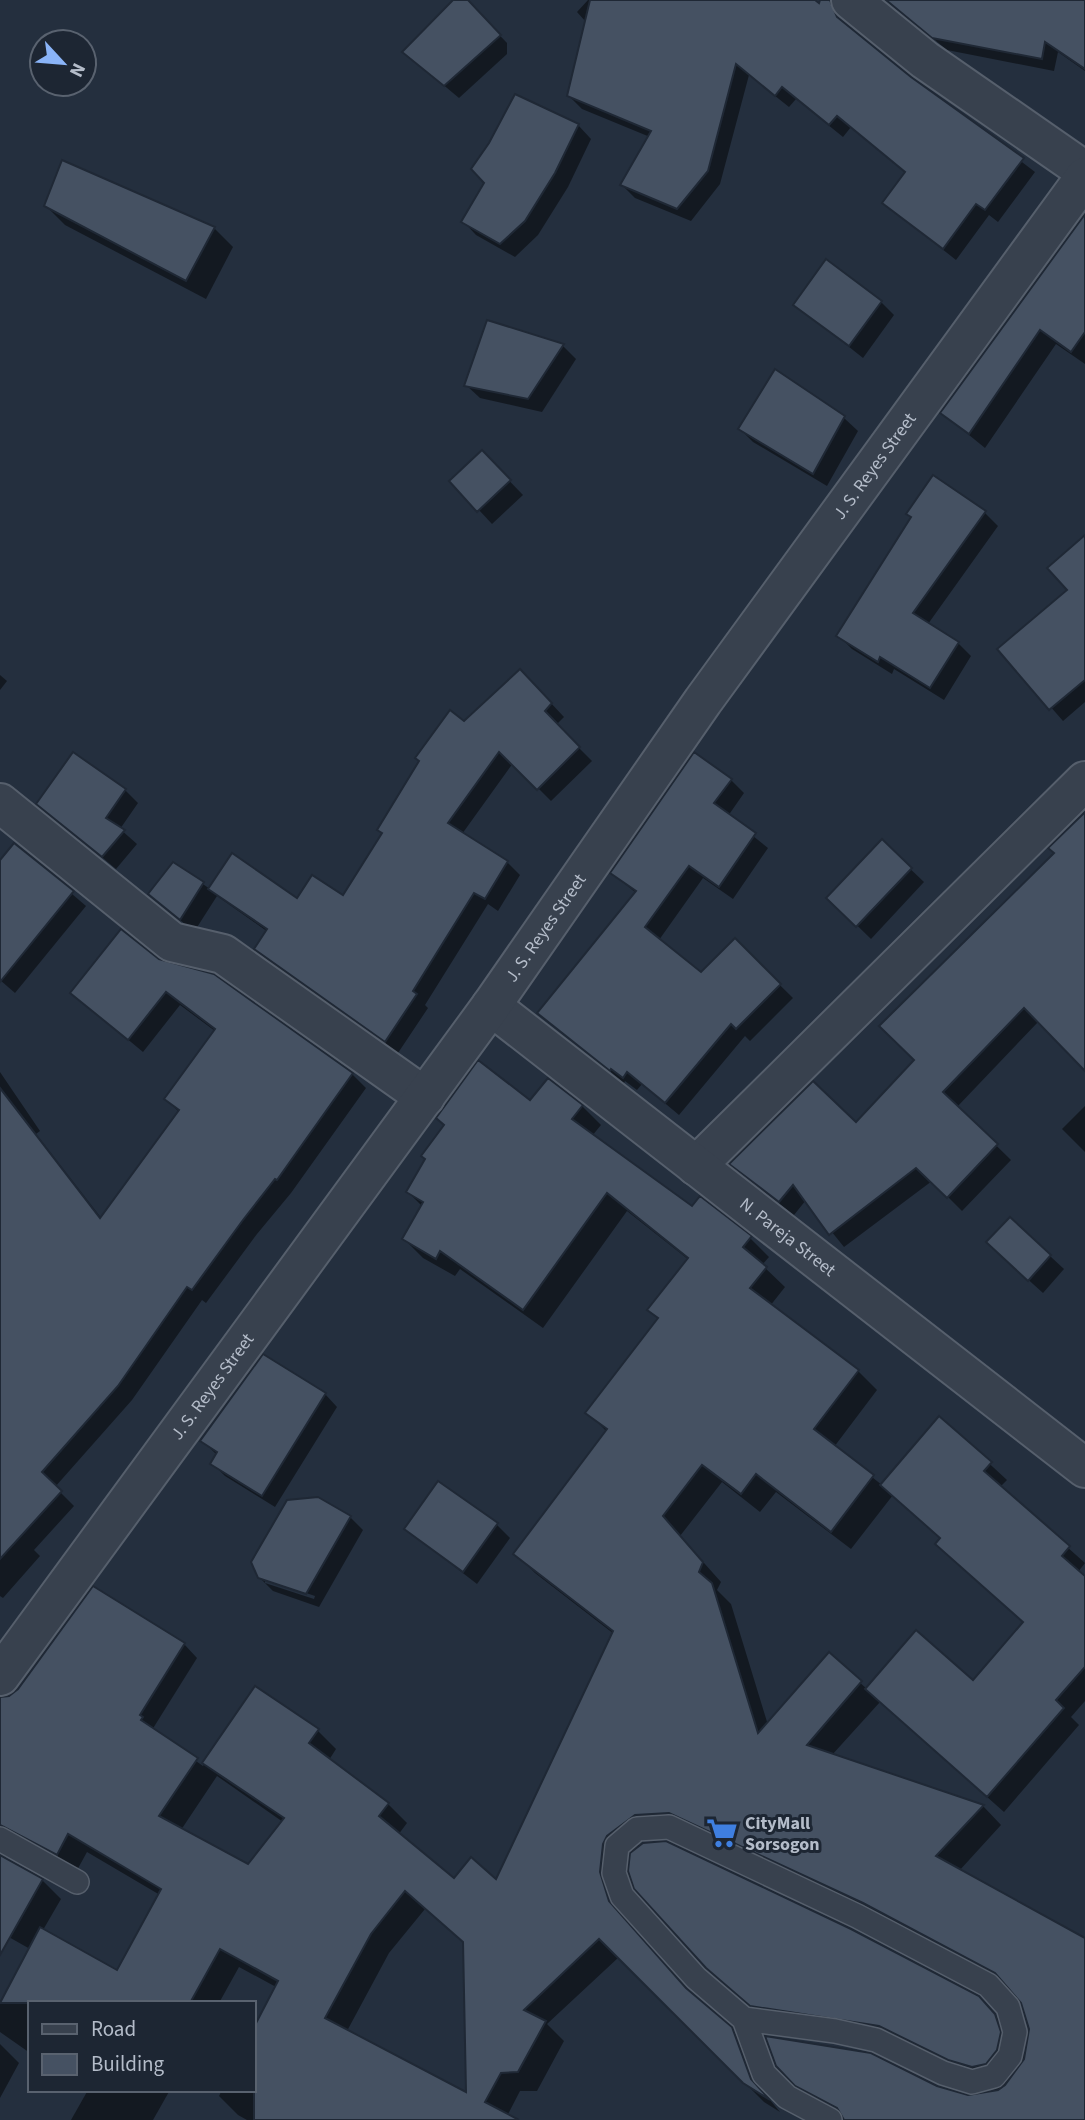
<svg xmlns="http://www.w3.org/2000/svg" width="1085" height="2120" viewBox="0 0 1085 2120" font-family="'Source Sans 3',sans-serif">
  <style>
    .shadow { fill: #0007; fill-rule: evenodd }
    .building { fill: #455162; stroke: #1f2835; stroke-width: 2; fill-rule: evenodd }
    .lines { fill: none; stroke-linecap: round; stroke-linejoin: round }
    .service-casing { stroke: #565f6c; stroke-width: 26 }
    .minor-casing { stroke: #565f6c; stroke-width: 42 }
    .tertiary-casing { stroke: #565f6c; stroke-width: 42 }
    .service { stroke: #38414e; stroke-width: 23 }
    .minor { stroke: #38414e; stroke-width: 38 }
    .tertiary { stroke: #38414e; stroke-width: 38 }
    .labels { text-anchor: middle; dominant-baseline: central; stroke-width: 6; stroke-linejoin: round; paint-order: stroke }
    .street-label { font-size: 18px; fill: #b4bcc9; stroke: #1d2633 }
    .poi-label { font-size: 18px; font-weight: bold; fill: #b4bcc9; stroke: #1d2633; text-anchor: start }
  </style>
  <rect width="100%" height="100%" fill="#242f3e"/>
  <g class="shadow">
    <polygon points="456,0 466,0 507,43 507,54 459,98 404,52"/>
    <polygon points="588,0 811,0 1035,172 998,222 989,215 956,260 884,203 906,173 851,127 843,137 796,99 789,107 749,75 720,184 691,221 635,198 622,185 650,137 582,109 569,96 586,22 577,12"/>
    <polygon points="887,0 1085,0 1085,71 1058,52 1054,71 947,50"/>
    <polygon points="578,125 591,139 568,187 538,235 515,257 476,235 463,221"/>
    <polygon points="46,206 214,228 233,247 206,299 65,225"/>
    <polygon points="1085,217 1085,364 1056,344 985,448 942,413"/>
    <polygon points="881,302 894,315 863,358 795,304"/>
    <polygon points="488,323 563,346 576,359 542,412 480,398 466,385"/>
    <polygon points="775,371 844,418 858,431 827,486 753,442 740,429"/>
    <polygon points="495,466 523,495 492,524 452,481"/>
    <polygon points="933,478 985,513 998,526 928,624 958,643 971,656 944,700 894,669 892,674 852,649 838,635 913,518"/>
    <polygon points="1085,542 1085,702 1063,721 1000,649 1069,590"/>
    <polygon points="0,675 7,681 0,690"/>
    <polygon points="533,684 564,717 556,725 592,761 551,801 513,763 462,834 507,862 520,875 498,911 488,904 425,1005 428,1008 398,1053 269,962 256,949 268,932 217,896 194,932 150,894 174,864 210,889 298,901 343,897 464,723"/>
    <polygon points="731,780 744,793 728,816 768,848 733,899 703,878 659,940 702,975 735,941 793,998 750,1041 745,1036 679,1115 642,1084 637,1090 625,1081 624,1083 540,1013 636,893 612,873"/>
    <polygon points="125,790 138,803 120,829 137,844 116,869 39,804"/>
    <polygon points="1085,815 1085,1068 1039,1021 957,1107 1011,1160 962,1211 932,1181 844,1247 806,1200 794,1215 746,1178 732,1164 856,1124 916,1060"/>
    <polygon points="882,842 924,882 871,939 829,898"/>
    <polygon points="15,845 86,906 15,993 0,980 0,863"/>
    <polygon points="158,961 352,1074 366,1088 291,1193 257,1234 206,1303 202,1300 132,1400 55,1487 74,1506 34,1550 40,1556 3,1598 0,1596 0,1072 40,1131 36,1134 102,1219 180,1113 166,1099 215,1031 180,1005 143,1052 72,993"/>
    <path d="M531,1103L582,1106L601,1125L592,1136L692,1208L750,1238L769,1257L762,1265L785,1287L770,1306L858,1371L877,1390L834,1447L882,1485L940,1418L1007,1480L1000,1487L1085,1563L1078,1572L1085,1579V1701L1071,1717L1079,1725L1004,1812L880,1702L832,1755L983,1806L1001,1825L959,1871L1085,1940V2120H843L817,2104L778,2065L936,2087L975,2097L995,2090L975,2084L905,2050L777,2030L707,1967L630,1871L632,1849L627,1854L618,1892L627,1922L694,1997L751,2048L770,2100L780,2112L764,2102L619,1957L547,2024L564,2041L537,2091H520L505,2120H247L238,2115L219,2096L222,2090H254V2030L276,1987L239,1967L219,2003H30V2053L0,2032V2002L30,1949L0,1932V1700L10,1697L68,1657L184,1644L197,1658L152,1730L203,1766L255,1688L317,1730L336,1749L329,1760L388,1804L407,1823L398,1835L454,1880L497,1882L614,1634L535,1573L516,1554L607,1432L588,1412L659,1319L650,1310L689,1260L627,1211L543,1328L460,1269L455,1276L423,1258L404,1239L423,1207L408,1192ZM722,1482L760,1512L776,1492L851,1549L893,1495L942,1539L937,1544L954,1561L1025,1623L973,1682L867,1689L829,1655L768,1725L731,1604L717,1590L721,1582L680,1536ZM217,1776L283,1822L249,1867L181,1830ZM695,1833L884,1922L1011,1989L1023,2002L1031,2034L1025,2058L1020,2041L978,1998L666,1843L638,1845L648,1836ZM6,1852L76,1872L87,1852L160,1895L117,1972L43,1930L61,1899L42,1880L6,1859ZM425,1909L465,1944L467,2095L347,2031L389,1953Z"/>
    <polygon points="1085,1106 1085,1152 1062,1129"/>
    <polygon points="1010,1219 1064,1269 1043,1293 1002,1256"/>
    <polygon points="325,1394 337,1407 275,1507 225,1476 212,1463 217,1455 202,1440"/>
    <path d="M350,1517L363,1530L319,1607L273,1591L259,1577ZM265,1579L315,1596L314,1599L265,1583Z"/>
    <polygon points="497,1525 510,1538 477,1584 406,1529"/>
    <polygon points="0,2044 19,2063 0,2098"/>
    <polygon points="88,2090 170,2090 153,2120 71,2120"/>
  </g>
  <g class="building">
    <polygon points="453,0 468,0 501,35 444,86 402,52"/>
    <polygon points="590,0 815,0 819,3 820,0 830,0 837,17 911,77 1024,158 985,210 976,204 943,249 882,203 905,172 837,116 829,125 782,87 775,96 736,64 708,171 677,209 620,185 651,131 567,96"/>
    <polygon points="886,0 1085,0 1085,69 1045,42 1042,59 932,38"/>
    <polygon points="515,94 579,124 555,173 525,221 500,244 461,222 484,183 471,169 489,143"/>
    <polygon points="62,160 215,227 186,281 44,206"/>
    <polygon points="1085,214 1085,332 1071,352 1040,330 969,434 940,413"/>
    <polygon points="826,259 882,301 849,346 793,305"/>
    <polygon points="487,320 564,344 528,399 464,386"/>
    <polygon points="775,369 845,416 813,474 738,429"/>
    <polygon points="482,450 511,480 477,512 449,481"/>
    <polygon points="933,475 986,511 913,613 959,642 930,688 880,657 878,662 836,636 911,517 906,514"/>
    <polygon points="1085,535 1085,680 1049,710 997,649 1067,590 1047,568"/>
    <polygon points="520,669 552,703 545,711 580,747 537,790 499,752 448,823 508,861 485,899 474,893 413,991 417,994 385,1042 254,949 267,929 208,889 232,853 297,898 312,875 343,895 382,833 377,830 419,761 415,758 450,710 464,721"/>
    <polygon points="73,752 126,789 106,818 125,830 102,857 36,804"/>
    <polygon points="694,752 732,779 714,803 756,833 719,887 689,866 645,927 701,972 735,938 781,984 736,1029 731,1024 665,1103 627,1072 623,1078 611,1069 610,1071 537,1013 636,891 610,873"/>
    <polygon points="1085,812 1085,1071 1024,1008 943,1092 998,1144 947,1198 916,1168 829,1235 793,1185 779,1202 729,1164 813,1081 856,1122 914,1060 879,1026 1054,853 1048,848"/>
    <polygon points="882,839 912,868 856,927 826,898"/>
    <polygon points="14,843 74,891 0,982 0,860"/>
    <polygon points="173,862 204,882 180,920 148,894"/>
    <polygon points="121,929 159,959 214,974 353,1073 277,1180 275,1179 243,1220 192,1290 187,1287 118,1386 42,1472 62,1491 0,1559 0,1088 100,1218 179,1110 164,1099 215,1029 166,992 128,1040 70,993"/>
    <path d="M478,1060L530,1100L548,1078L583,1105L572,1119L692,1206L700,1196L752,1236L743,1247L767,1267L750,1288L859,1370L814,1429L874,1475L831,1532L756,1474L741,1494L702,1465L663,1516L703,1562L699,1572L712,1583L758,1733L829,1652L862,1681L807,1745L984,1805L936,1856L1085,1938V2120H844L837,2108L795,2086L776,2066L765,2036L871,2053L937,2086L968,2095L998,2090L1005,2085L1024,2059L1029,2029L1021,2003L995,1973L863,1903L669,1813L635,1815L607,1836L603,1844L600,1872L609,1901L686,1988L732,2027L751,2079L770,2100L743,2083L599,1939L524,2010L546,2021L518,2072L501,2073L485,2102L519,2120H254V2027L278,1981L220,1949L190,2003H0L40,1927L117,1970L161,1889L68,1834L57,1855L0,1825V1697L9,1696L18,1689L93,1586L185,1643L140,1715L143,1717L141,1720L198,1758L159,1816L248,1864L284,1818L202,1763L255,1686L319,1729L309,1743L389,1803L379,1816L454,1878L471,1857L496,1879L613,1631L513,1554L607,1429L585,1413L658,1318L647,1310L688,1258L607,1193L523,1310L440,1251L436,1259L402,1239L423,1202L406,1192L425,1159L421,1156L444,1125L436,1118ZM405,1891L463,1942L466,2092L325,2018L371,1934Z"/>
    <polygon points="1010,1217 1051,1255 1028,1281 986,1242"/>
    <polygon points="263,1354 326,1393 262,1496 210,1464 217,1452 200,1441"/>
    <polygon points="939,1416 992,1462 984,1471 1070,1546 1062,1556 1085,1576 1085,1667 1056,1700 1064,1708 987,1797 865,1689 916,1630 973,1680 1023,1622 935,1544 940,1538 880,1485"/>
    <polygon points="438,1481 498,1523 463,1572 404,1529"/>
    <polygon points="318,1497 351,1516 306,1594 258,1578 251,1562 287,1500"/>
    <polygon points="666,1841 851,1929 979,1996 995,2014 1001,2032 997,2050 986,2064 972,2067 948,2060 879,2026 750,2006 706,1968 634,1889 628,1871 630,1853 643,1843"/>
    <polygon points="0,1855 43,1879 0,1955"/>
  </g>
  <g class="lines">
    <defs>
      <g id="service">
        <polyline points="0,1839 77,1882"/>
        <polyline points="744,2019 835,2031 876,2040 943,2073 972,2082 994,2076 1010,2056 1015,2032 1008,2007 988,1985 857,1916 669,1827 637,1829 617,1846 614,1873 622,1896 696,1978 744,2019 764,2074 787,2097 830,2120"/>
      </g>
      <g id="minor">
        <polyline points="851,0 925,60 1085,171"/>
        <polyline points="0,803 172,942 223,954 425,1097"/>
        <polyline points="696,1166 1085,781"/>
      </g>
      <g id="tertiary">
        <path id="s1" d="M491,1006L1085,1468"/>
        <path id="s2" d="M0,1676L491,1006L703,701L1085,177"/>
      </g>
    </defs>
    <use href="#service" class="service-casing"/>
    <use href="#minor" class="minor-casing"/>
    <use href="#tertiary" class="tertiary-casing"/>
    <use href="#service" class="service"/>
    <use href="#minor" class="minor"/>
    <use href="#tertiary" class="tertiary"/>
  </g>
  <defs>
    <symbol id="supermarket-bare" viewBox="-9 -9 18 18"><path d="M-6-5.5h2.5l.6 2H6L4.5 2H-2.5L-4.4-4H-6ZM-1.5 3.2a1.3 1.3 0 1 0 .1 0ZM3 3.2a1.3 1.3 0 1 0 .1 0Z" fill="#3f7fe0" stroke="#1d2633" stroke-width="2.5" paint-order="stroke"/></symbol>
  </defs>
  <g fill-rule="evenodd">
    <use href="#supermarket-bare" x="700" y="1811" width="44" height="44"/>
  </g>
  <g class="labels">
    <g class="street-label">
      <text stroke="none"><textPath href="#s2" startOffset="1493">J. S. Reyes Street</textPath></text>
      <text stroke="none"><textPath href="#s2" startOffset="926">J. S. Reyes Street</textPath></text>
      <text stroke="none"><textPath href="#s1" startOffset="376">N. Pareja Street</textPath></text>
      <text stroke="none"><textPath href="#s2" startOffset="359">J. S. Reyes Street</textPath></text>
    </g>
    <g class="poi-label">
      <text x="745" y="1823">CityMall<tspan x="745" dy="21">Sorsogon</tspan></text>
    </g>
  </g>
  <rect x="28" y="2001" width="228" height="91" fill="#1d2633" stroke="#59626f" stroke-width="2"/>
  <rect x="42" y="2024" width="35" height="10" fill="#38414e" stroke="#59626f" stroke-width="2"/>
  <text x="91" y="2036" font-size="21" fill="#b4bcc9">Road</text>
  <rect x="42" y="2054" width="35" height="21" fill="#455162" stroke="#59626f" stroke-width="2"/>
  <text x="91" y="2071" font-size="21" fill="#b4bcc9">Building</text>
  <g transform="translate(63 63) rotate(116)"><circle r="33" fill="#1d2633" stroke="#59626f" stroke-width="2"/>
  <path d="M0-5L12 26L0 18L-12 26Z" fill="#8ab4f8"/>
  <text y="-10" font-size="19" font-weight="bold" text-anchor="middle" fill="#b4bcc9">N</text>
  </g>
</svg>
